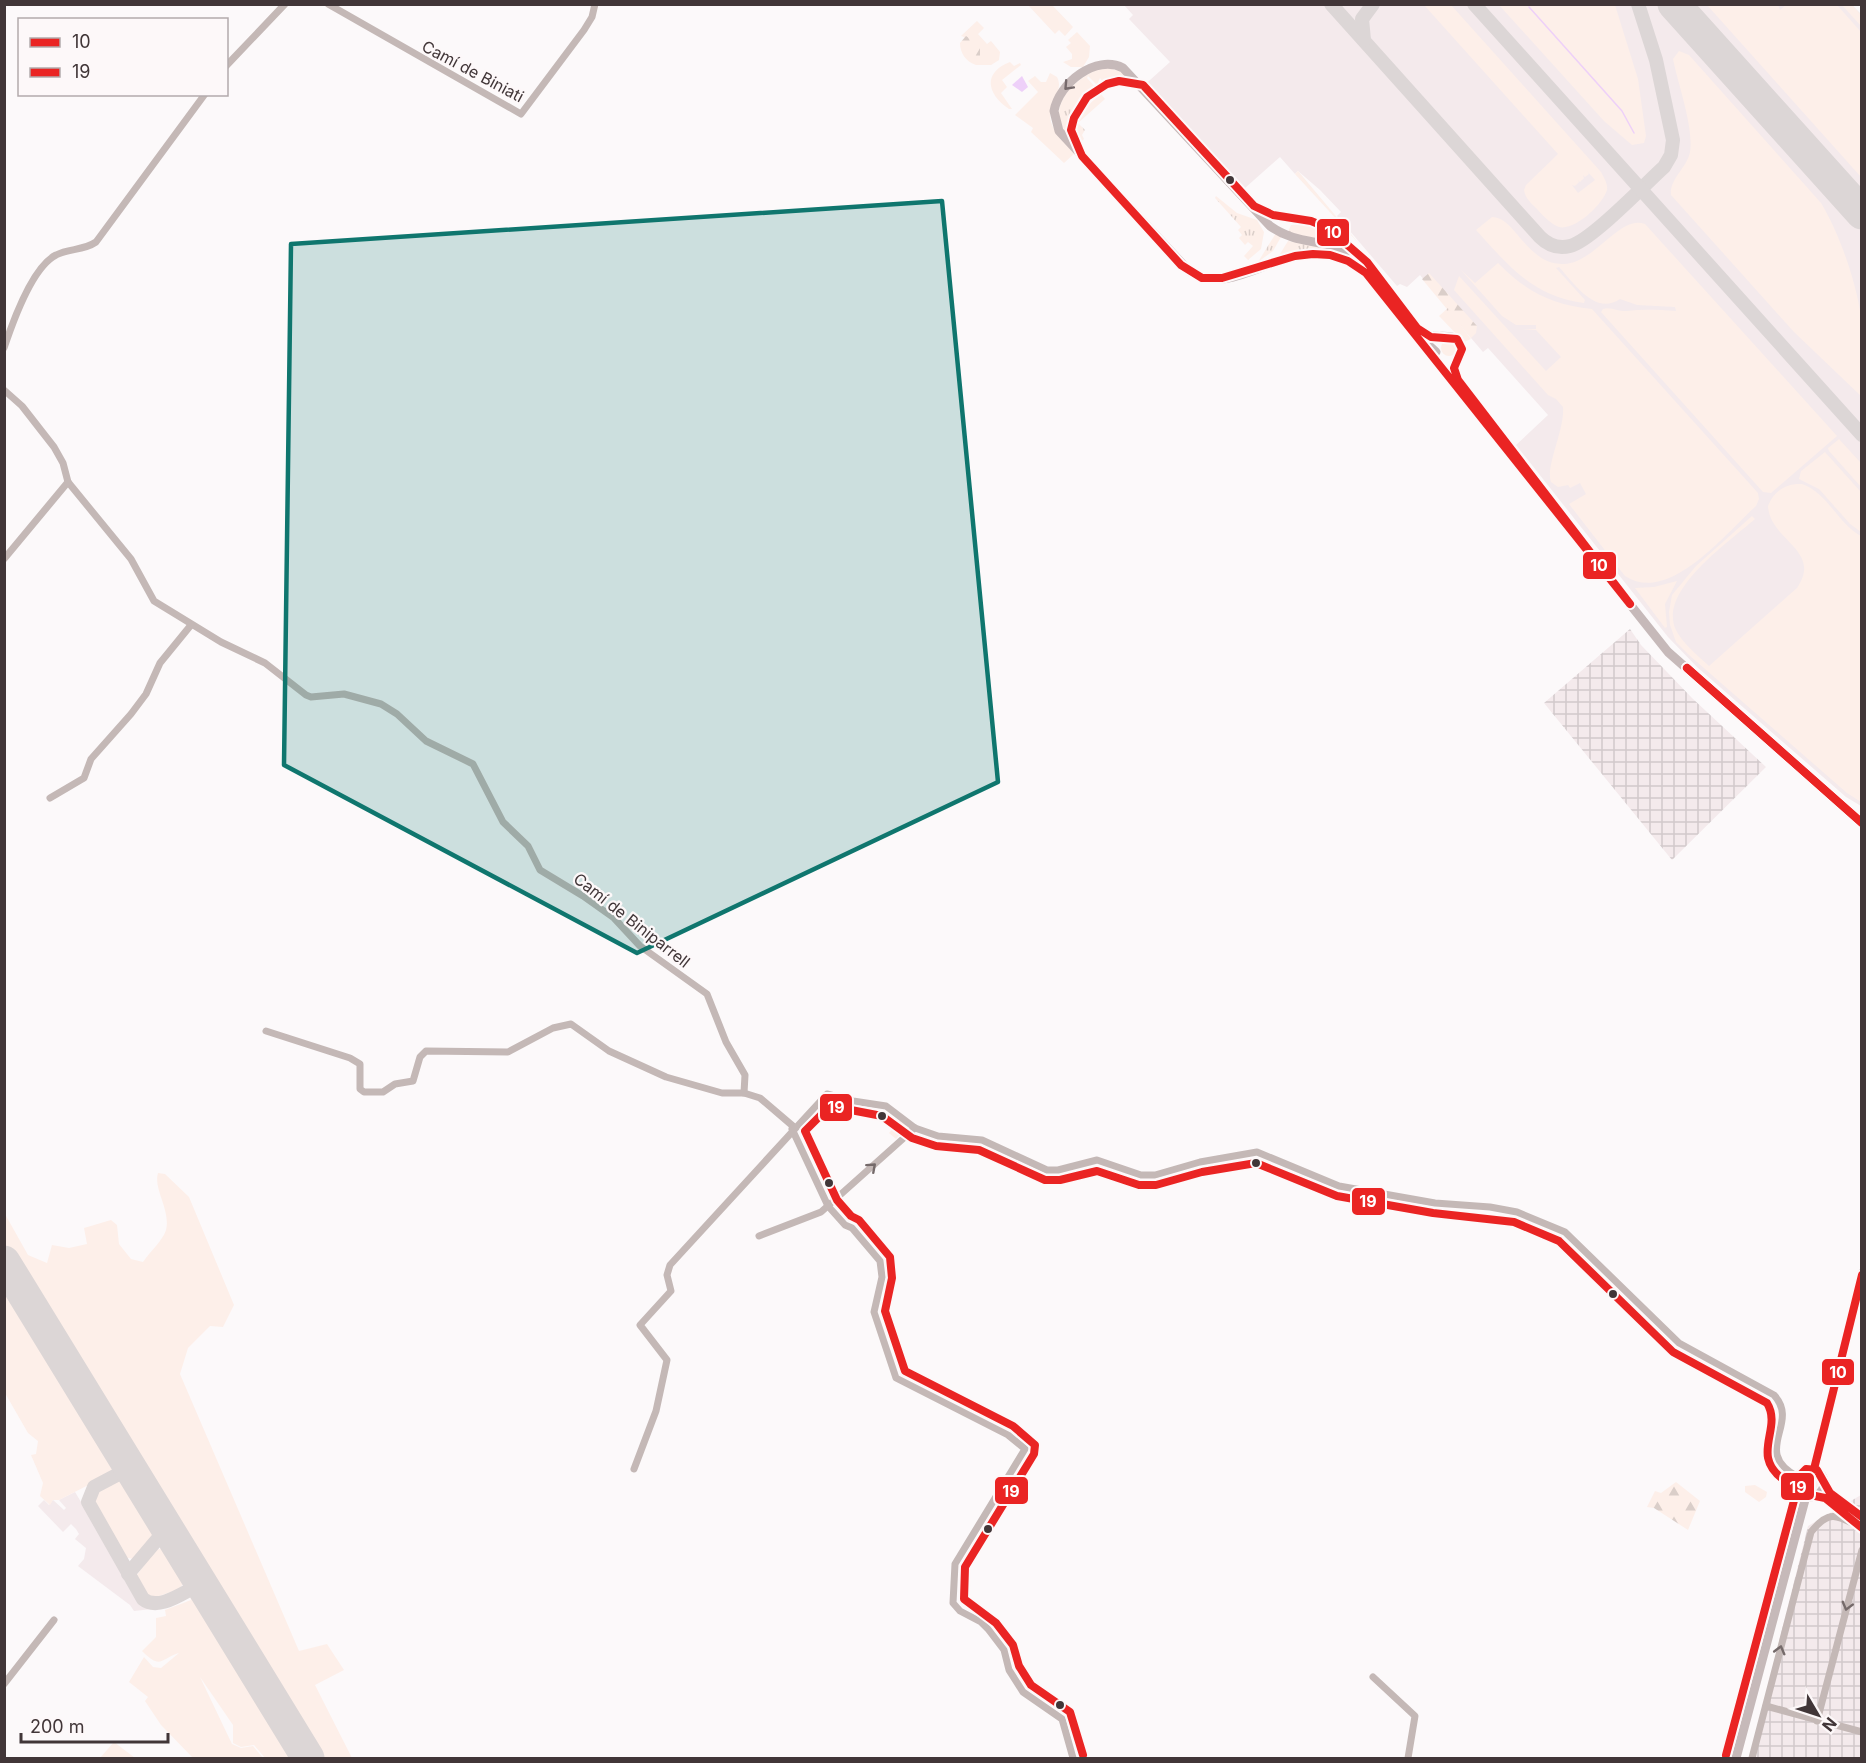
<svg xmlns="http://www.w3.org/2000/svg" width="1866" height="1763" viewBox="0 0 1866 1763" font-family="Inter,sans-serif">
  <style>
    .built { fill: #f4eaec }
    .industrial { fill: url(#industrial-grid) }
    .grass { fill: #fdefe9; fill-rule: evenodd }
    .forest { fill: url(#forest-firs) }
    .park { fill: url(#park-tufts) }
    .water { fill: #eed0f9 }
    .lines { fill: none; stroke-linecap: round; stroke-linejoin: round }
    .stream { stroke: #eed0f9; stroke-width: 1.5 }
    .taxiway { stroke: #dcd6d6; stroke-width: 14 }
    .runway { stroke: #dcd6d6; stroke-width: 33 }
    .minor { stroke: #c4b8b6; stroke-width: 7 }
    .major { stroke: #c6b9b9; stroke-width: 9 }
    .bus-1-casing { stroke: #fdf8f9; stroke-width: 12 }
    .bus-2-casing { stroke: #fdf8f9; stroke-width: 12 }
    .bus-1 { stroke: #ea2423; stroke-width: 8 }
    .bus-2 { stroke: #ea2423; stroke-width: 8 }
    .oneway { stroke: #766a6c }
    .oneway2 { stroke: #756a6a }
    .marked { fill: #0f766e; fill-opacity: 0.2; stroke: #0f766e; stroke-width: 4.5; stroke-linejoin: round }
    .bus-dot { fill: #413638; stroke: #fdf8f9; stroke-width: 2 }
    .labels { text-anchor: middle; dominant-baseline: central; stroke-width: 4.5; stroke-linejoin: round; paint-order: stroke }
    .street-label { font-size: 16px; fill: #413638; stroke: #fdf8f9 }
    .line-badge { stroke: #fdf8f9; stroke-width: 2 }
    .badge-label { font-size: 16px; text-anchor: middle; font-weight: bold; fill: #fff }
  </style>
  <defs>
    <pattern id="industrial-grid" width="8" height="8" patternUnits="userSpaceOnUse" patternTransform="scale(1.5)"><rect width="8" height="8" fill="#f4eaec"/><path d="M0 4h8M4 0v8" fill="none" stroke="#d2c9cb"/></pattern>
    <pattern id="forest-firs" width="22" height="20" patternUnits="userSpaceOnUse" patternTransform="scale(1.5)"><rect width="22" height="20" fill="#fdefe9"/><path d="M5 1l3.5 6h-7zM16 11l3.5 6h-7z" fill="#dacec9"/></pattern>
    <pattern id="park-tufts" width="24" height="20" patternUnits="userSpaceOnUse" patternTransform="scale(1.5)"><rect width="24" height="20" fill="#fdefe9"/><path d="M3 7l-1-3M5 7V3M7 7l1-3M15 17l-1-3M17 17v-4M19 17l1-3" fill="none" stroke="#dacec9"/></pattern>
  </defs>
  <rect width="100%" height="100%" fill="#fcf9fa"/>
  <g class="built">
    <polygon points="1124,5 1852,5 1862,15 1861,806 1846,797 1697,667 1668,637 1516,445 1548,415 1488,348 1483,352 1471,338 1420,275 1407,287 1400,284 1397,286 1337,216 1341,212 1320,190 1298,171 1295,174 1280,157 1236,196 1140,89 1170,62 1129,19 1133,15"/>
    <polygon points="75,1492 143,1605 149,1604 152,1609 134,1611 130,1605 78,1566 84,1559 86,1548 75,1539 79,1534 76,1529 71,1524 63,1532 38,1506 44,1500 49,1505 53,1500 64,1510 66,1508 59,1500"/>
  </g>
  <g class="industrial">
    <polygon points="1630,629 1641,645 1692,698 1766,767 1672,860 1544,703"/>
    <polygon points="1861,1495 1861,1758 1750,1758 1808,1526"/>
  </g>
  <g class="grass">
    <polygon points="1028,5 1052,5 1073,27 1065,36 1059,30 1055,34"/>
    <path d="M1424,5H1451L1601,172C1604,178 1608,184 1607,190C1603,204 1575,231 1559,227C1551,224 1543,216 1537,209C1531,203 1525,198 1524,190L1526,185L1558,154ZM1587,171L1595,180L1578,193L1572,185L1575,186L1579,182L1578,180L1580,182L1584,178L1583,175L1585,177L1589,174Z"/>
    <polygon points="1499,5 1615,5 1638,79 1646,136 1644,143 1632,145 1604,121"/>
    <polygon points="1707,5 1778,5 1780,10 1786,5 1837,5 1861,32 1861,177"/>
    <polygon points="1842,5 1852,5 1861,15 1861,26"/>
    <polygon points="977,21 984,28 978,34 987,44 991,41 1000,52 999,60 991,65 976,65 964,37 961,36"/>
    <polygon points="1077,32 1090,46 1089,57 1083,67 1071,67 1063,62 1072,59 1072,54 1066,47 1071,43 1068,40"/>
    <path d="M1679,51L1689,55L1821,203C1840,234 1859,289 1862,326C1863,349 1862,373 1861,396L1794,332L1671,195C1669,179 1687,168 1690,152C1694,128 1678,84 1673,59Z"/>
    <path d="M1010,62L1014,66L1020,63L1021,65L1002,80L1007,87L1001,93L1012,109H1009C987,94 982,73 1010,62Z"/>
    <path d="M1050,73L1057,77C1065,92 1046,105 1051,122C1055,134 1066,144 1075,153L1064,163L1031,132L1033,128L1015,115L1038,92L1028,81L1035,76L1041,82H1046Z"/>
    <polygon points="1298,171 1361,246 1295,174"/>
    <path d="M1492,217C1516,217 1526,265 1564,264C1595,263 1620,214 1645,224L1837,436L1771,493L1763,492L1601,312L1603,309C1611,306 1618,312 1627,311C1643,309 1659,310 1676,311L1675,307L1637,305L1620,299C1595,316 1574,283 1559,267L1556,268L1585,300L1584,303C1532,296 1509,266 1476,230Z"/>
    <path d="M1498,263C1525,291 1552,305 1592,309L1758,493L1759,499L1756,506C1725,534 1669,605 1625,576L1569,504L1586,494L1580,483L1570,488L1568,485L1558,487L1551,482C1545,467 1565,429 1563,407L1556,399L1548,395L1454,290L1459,276L1546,371L1561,357L1536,330H1522L1536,329V325H1516L1502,316L1461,270L1475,283Z"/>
    <polygon points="1839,439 1861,463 1861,487 1829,451 1828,448"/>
    <polygon points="1825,452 1861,492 1861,532 1850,524 1819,489 1799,479 1801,471"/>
    <path d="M1802,484C1828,493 1838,524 1861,536V802L1847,793L1689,655L1676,642L1670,625L1669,612L1672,595L1696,566L1752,516L1755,519C1729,542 1660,589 1675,628C1681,642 1698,656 1709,666L1797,588C1823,550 1770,541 1768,506C1774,491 1786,483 1802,484Z"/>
    <polygon points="1677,581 1665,604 1667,627 1665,628 1635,588 1654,587"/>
    <polygon points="900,1120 907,1126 896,1139 889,1133"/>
    <path d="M158,1173L165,1174L189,1197L234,1305L223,1327L210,1326L188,1348L180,1374L299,1651L327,1644L344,1670L315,1685L352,1758H319L5,1245V1214L28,1255L47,1263L52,1245L69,1248L87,1244L84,1228L111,1220L117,1225L119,1244L131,1259L143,1262C149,1253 163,1240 166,1230C171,1210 153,1189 158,1173Z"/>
    <polygon points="4,1279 116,1463 112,1473 59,1500 53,1500 50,1505 40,1496 43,1483 31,1455 36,1454 38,1441 28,1433 5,1393"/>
    <circle cx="1810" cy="1482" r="9"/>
    <polygon points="117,1480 131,1484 157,1529 156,1536 134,1559 123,1557 93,1507 95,1493"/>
    <polygon points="165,1548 171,1550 184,1571 184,1583 179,1589 151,1599 137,1581 137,1575 155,1550"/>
    <path d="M190,1596L199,1598L203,1602L299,1758H265L254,1745L241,1747L233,1743V1725L200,1677L232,1744L241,1748L253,1746L263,1758H193L161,1725L145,1701L148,1697L129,1682L144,1657L153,1667L161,1668L179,1653C160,1659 161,1670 142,1651L156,1637V1618L166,1616L165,1610L191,1600Z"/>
    <polygon points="114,1742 135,1758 100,1758"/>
  </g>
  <g class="forest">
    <path d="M966,36L980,45V57L976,65C966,62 960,53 960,43Z"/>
    <polygon points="1429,273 1477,326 1476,333 1471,338 1422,279"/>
    <polygon points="1676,1482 1700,1501 1688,1530 1654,1508 1647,1507 1655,1491 1661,1493"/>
    <polygon points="1755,1485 1767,1492 1766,1497 1759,1502 1745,1492 1745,1486"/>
  </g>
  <g class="park">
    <path d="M1103,67L1120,71L1128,77H1114L1103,82L1100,78L1097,85L1088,76L1087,78L1096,88L1073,112L1066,133C1045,104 1077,77 1103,67Z"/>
    <path d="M1101,94L1105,99L1078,123L1085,130L1082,135L1084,139L1079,144C1069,122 1085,107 1101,94Z"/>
    <polygon points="1216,196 1237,213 1257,220 1264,232 1261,249 1248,260 1244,256 1253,246 1248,242 1245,245 1239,238 1242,235 1238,230 1241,227 1215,198"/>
    <polygon points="1302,224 1325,230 1352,252 1287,234 1291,225"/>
    <polygon points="1276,233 1281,237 1273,251 1258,262"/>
    <polygon points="1288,241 1324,247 1324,250 1271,260 1280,254"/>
    <polygon points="1448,308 1471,339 1464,342 1439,316"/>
    <circle cx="1449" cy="348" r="8"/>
  </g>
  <polygon class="water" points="1022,76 1028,87 1022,92 1012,85"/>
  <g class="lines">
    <polyline class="stream" points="1529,7 1622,111 1634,133"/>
    <g class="taxiway">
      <path d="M1331,4L1540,237C1548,245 1558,249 1570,246C1591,241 1645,184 1664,167L1671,155L1673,140L1656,60L1638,4"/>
      <polyline points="1474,4 1862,435"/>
      <polyline points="1364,40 1362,19 1373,4"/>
      <path d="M130,1468L94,1487L88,1502L143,1599C159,1612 185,1591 201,1584"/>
      <polyline points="128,1574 167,1528"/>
    </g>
    <g class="runway">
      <polyline points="1674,4 1862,213"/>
      <polyline points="4,1262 308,1758"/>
    </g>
    <g class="minor">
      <polyline points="328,4 521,114 584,30 592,17 595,4"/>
      <polyline points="226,66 285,4"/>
      <path d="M4,348C12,324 32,267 56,255C69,248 83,251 96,242L205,94"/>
      <polyline points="4,390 22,406 54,447 63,463 68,482 131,559 154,601 221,642 265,663 306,695 311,697 344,694 381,704 397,714 426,741 473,764 503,822 528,846 540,870 583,896 614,918 640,946 707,994 726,1042 745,1075 744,1093"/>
      <polyline points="4,559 68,482"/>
      <polyline points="50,798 84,778 91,759 131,714 146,694 160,663 191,625"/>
      <polyline points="266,1031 350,1058 360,1064 360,1089 364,1092 383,1092 395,1084 413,1081 420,1057 426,1051 508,1052 553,1028 571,1024 609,1051 666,1077 722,1093 744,1093 760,1098 794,1127"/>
      <polyline points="792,1129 828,1206 845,1225 852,1228 880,1261 882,1277 874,1312 896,1378 1008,1435 1025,1449 955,1564 953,1603 960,1611 981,1622 988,1629 1004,1650 1009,1670 1023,1692 1062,1719 1073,1758"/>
      <polyline points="759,1236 821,1212 915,1128"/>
      <path d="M634,1469L656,1411L667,1360L640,1325L671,1291L667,1275L670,1265L827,1094L853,1101L886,1106L915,1128L938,1136L982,1140L1047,1170H1058L1097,1160L1141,1175H1155L1200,1162L1257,1152L1339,1186L1435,1203L1490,1207L1517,1212L1565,1232L1679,1343L1774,1395C1801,1424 1750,1451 1798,1477"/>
      <polyline points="1824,1484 1830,1493 1862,1517"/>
      <polyline points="1817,1495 1825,1498 1848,1516"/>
      <polyline points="1373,1677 1415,1716 1408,1758"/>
      <polyline points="4,1684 54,1620"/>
      <polyline points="1766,1706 1862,1732"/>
      <polyline points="1817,1721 1862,1550"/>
      <path d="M1752,1758L1811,1532C1830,1508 1838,1516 1862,1528"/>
    </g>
    <g class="major">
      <polyline points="1421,338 1436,352"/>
      <path d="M1558,513L1458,380L1454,368L1462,349L1457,339C1446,333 1435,340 1423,333C1395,309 1379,273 1347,253C1322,237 1300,247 1270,226L1123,68C1096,54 1059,83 1054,111L1059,131L1190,272C1244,304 1298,216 1366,273L1668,652L1862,823"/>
      <polyline points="1814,1469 1862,1273"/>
      <circle cx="1810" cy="1483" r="14"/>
      <polyline points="1736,1758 1806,1496"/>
    </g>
    <defs>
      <g id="bus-1">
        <polygon points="1119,81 1143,85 1254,206 1273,215 1311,221 1328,228 1367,262 1417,328 1431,337 1457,339 1462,349 1454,368 1458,380 1630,604 1366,273 1348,261 1330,255 1313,254 1295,256 1222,278 1202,278 1181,265 1082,156 1071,130 1074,118 1087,97 1107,84"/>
        <polyline points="1687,668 1862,823"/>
        <polyline points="1687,668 1862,823"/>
        <polyline points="1814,1469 1862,1275"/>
        <polyline points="1862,1517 1830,1493 1817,1470 1806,1469 1798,1477 1797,1486 1801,1493 1825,1498 1862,1528"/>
      </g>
      <path id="bus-2" d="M1083,1755L1070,1712L1031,1685L1019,1666L1013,1645L996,1623L964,1599L965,1567L1034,1454L1035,1445L1013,1426L905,1371L885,1311L892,1278L890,1257L859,1220L851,1216L837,1200L805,1131L830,1106L882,1116L912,1138L936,1146L979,1150L1045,1180H1060L1097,1171L1139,1185H1156L1202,1172L1256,1163L1337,1196L1433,1213L1514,1222L1559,1241L1673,1352L1767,1403C1783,1429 1749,1455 1784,1480C1789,1484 1793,1487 1800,1487L1796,1493L1726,1755"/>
    </defs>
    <use href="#bus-1" class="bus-1-casing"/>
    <use href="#bus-2" class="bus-2-casing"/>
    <use href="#bus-1" class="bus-1"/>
    <use href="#bus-2" class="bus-2"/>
  </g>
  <defs><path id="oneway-chevron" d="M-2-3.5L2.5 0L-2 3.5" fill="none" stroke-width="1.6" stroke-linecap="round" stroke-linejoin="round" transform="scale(1.5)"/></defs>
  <use class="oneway" href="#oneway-chevron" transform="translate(1068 86) rotate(133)"/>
  <g class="oneway2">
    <use href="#oneway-chevron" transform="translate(872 1167) rotate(-42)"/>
    <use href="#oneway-chevron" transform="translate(1847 1606) rotate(105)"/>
    <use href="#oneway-chevron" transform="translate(1780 1650) rotate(-75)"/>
  </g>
  <path class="marked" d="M942,201L998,782L637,953L284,765L291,244Z"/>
  <g class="bus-dot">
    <circle cx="1230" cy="180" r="5"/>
    <circle cx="882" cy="1116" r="5"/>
    <circle cx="1256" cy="1163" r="5"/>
    <circle cx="829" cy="1183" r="5"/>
    <circle cx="1613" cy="1294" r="5"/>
    <circle cx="988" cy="1529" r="5"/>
    <circle cx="1060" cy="1705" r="5"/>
  </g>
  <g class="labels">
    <g class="street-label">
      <text transform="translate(473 71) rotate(28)">Camí de Biniati</text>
      <text transform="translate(632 920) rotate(38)">Camí de Biniparrell</text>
    </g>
  </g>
  <g class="line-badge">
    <rect x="1316" y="218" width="34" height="29" rx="6" fill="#ea2423"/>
    <rect x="1582" y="551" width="35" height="29" rx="6" fill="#ea2423"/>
    <rect x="819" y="1093" width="34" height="29" rx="6" fill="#ea2423"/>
    <rect x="1351" y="1187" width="35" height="29" rx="6" fill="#ea2423"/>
    <rect x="1821" y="1358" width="34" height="28" rx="6" fill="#ea2423"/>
    <rect x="1780" y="1472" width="35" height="29" rx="6" fill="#ea2423"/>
    <rect x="994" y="1476" width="35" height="29" rx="6" fill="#ea2423"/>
  </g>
  <g class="badge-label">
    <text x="1333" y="238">10</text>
    <text x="1599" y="571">10</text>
    <text x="836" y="1113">19</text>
    <text x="1368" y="1207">19</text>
    <text x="1838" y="1378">10</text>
    <text x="1798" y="1493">19</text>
    <text x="1011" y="1497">19</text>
  </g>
  <rect width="1866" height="1763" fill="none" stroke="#413638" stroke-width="12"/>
  <rect x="18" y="18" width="210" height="78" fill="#fdf8f9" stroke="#b2aaac" stroke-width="1.5"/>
  <rect x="30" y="38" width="30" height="9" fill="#ea2423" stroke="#b2aaac" stroke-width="1.5"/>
  <text x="72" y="48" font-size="18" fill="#413638">10</text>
  <rect x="30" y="68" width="30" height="9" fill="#ea2423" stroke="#b2aaac" stroke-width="1.5"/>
  <text x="72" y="78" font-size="18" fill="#413638">19</text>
  <g transform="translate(1818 1715) rotate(129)" stroke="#fdf8f9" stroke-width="4.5" paint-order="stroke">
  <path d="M0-4.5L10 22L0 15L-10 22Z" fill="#413638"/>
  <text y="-9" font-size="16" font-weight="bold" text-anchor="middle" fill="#413638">N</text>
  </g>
  <path d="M21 1733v9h147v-9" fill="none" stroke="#413638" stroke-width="3"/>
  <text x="30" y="1733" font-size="18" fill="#413638" stroke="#fdf8f9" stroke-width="4.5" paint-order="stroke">200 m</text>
</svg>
